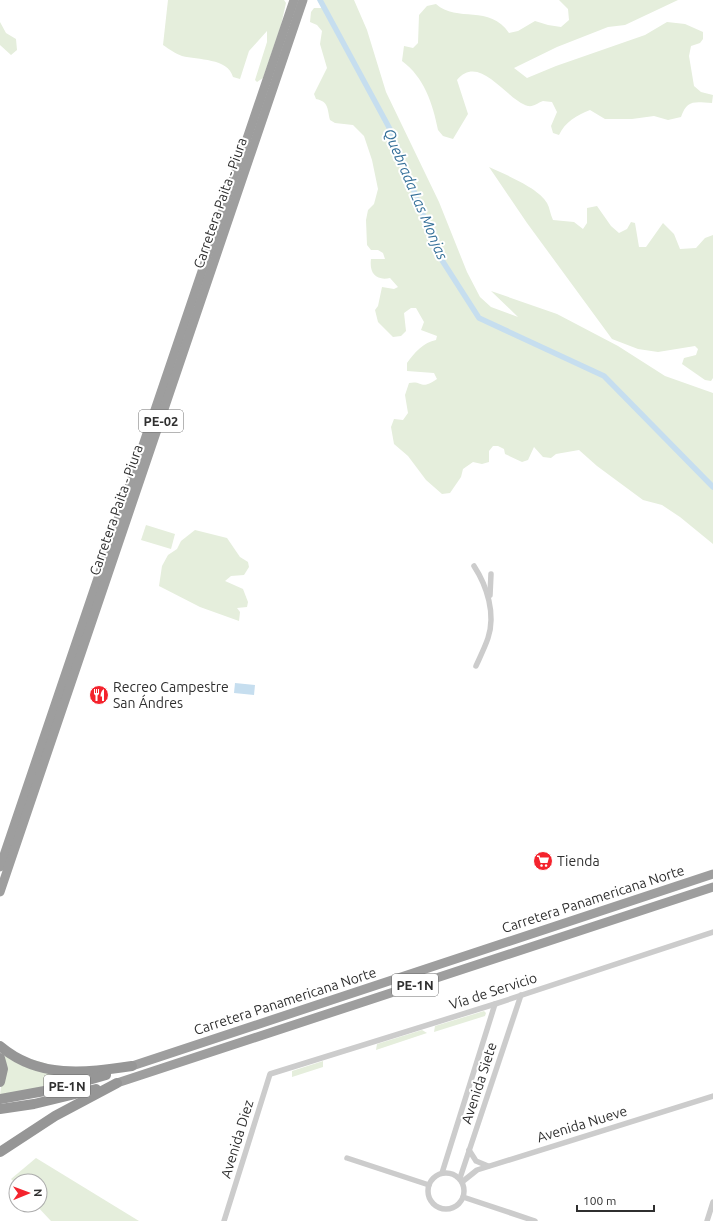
<svg xmlns="http://www.w3.org/2000/svg" width="713" height="1221" viewBox="0 0 713 1221" font-family="Ubuntu,sans-serif">
  <style>
    .green { fill: #e5eedc }
    .water { fill: #c6deef }
    .lines { fill: none; stroke-linecap: round; stroke-linejoin: round }
    .canal { stroke: #c6deef; stroke-width: 5.5 }
    .minor { stroke: #ccc; stroke-width: 5.5 }
    .trunk { stroke: #9e9e9e; stroke-width: 9 }
    .motorway { stroke: #969696; stroke-width: 10 }
    .labels { text-anchor: middle; dominant-baseline: central; stroke-width: 4; stroke-linejoin: round; paint-order: stroke }
    .shield { fill: #fff; stroke: #6d6d6d; stroke-width: 1 }
    .shield-label { font-size: 13px; font-weight: bold; fill: #2f2f2f }
    .street-label { font-size: 14px; fill: #2f2f2f; stroke: #fff }
    .poi-label { font-size: 14px; fill: #2f2f2f; stroke: #fff; text-anchor: start }
    .water-label { font-size: 15px; font-style: italic; fill: #357099; stroke: #fff }
  </style>
  <rect width="100%" height="100%" fill="#fff"/>
  <g class="green">
    <path d="M168,0H284L286,3L281,25L263,78L257,82L255,80L267,42V31L249,51L240,79L233,77C228,58 198,60 182,56C176,54 169,49 163,45Z"/>
    <path d="M323,0H354L367,30L386,92L439,202L467,272L480,297L491,307L518,317L491,291L557,314L618,346L665,376L713,393V544L680,517L662,505L643,500L597,466L579,450L556,454L551,458L543,457L534,447L528,460L522,462L505,454L504,449L498,446H493L489,451V462L482,464L473,462L463,469L461,477L450,493L442,494L426,480L408,456L394,444L391,427L394,419L403,420L408,413L405,395L409,383C423,380 420,391 437,379L434,373L407,371V363C414,353 424,342 436,340L437,336L421,330L424,322L416,308H411L404,313L406,331L401,336L393,337L378,322L375,310L378,306L382,287L394,289L398,287L390,278C376,281 369,273 371,259H385L383,253L378,250H371L367,245L366,220L368,210L374,204L378,189L372,160L364,136L353,125L335,123L330,120C327,108 329,102 316,99L314,94L327,68L320,44L322,31L317,25L310,22L311,12L314,8H322Z"/>
    <path d="M559,0H678L625,25L608,27L557,47L514,68L527,78L556,66L645,35L667,22L685,24L703,32V39L700,43L691,46L689,56L694,86L701,92L713,95L712,103C695,102 687,99 681,117L668,120L654,116L632,119H605L590,110C577,115 565,122 559,135L553,133L551,126L557,112L552,102C549,102 545,101 543,101C537,103 534,107 528,106C505,99 480,53 457,80L468,114L453,139L443,136L438,130C433,104 424,77 402,61L404,46L413,48L418,43L419,15L427,6L436,4C457,23 490,4 509,33L518,31L535,21L548,25L561,27L569,20L568,9Z"/>
    <polygon points="0,22 6,33 16,39 17,50 11,55 0,45"/>
    <path d="M489,167C504,174 539,188 547,203C550,208 550,214 553,220L574,222L583,229L587,223V208L597,206L611,226L619,233L627,229L631,222L635,223L639,247H646L663,223L674,234L680,249L696,248L705,238L713,235V378L711,381L705,380L682,364L684,358L696,355L698,349L695,346L658,352L638,349L612,339L527,223Z"/>
    <polygon points="146,525 175,534 171,549 141,540"/>
    <polygon points="195,530 227,538 240,557 248,562 249,567 244,575 231,576 225,581 243,589 248,602 247,607 237,608 240,612 239,621 200,607 159,586 162,566 168,555 177,549 181,541"/>
    <polygon points="484,1011 486,1013 485,1016 434,1032 435,1026"/>
    <polygon points="422,1030 427,1033 376,1050 377,1044"/>
    <polygon points="0,1050 85,1075 33,1089 0,1095 4,1058"/>
    <polygon points="323,1061 323,1067 292,1077 292,1071"/>
    <polygon points="36,1158 139,1221 51,1221 36,1205 40,1205 40,1181 16,1181 16,1184 11,1179"/>
  </g>
  <polygon class="water" points="235,683 255,685 254,695 234,693"/>
  <g class="lines">
    <polyline class="canal" points="320,0 391,131 438,254 479,318 604,376 713,487"/>
    <g class="minor">
      <path d="M474,566C487,586 496,614 488,638C485,647 480,657 476,666"/>
      <polyline points="490,595 491,574"/>
      <polyline points="469,1150 476,1161 488,1166"/>
      <polyline points="347,1158 429,1185"/>
      <circle cx="446" cy="1191" r="18"/>
      <polyline points="442,1173 495,1004"/>
      <polyline points="460,1178 521,995"/>
      <polyline points="462,1182 477,1170 713,1096"/>
      <polyline points="463,1197 535,1221"/>
      <polyline points="224,1221 270,1074 495,1004 713,932"/>
      <polyline points="707,1221 713,1202"/>
    </g>
    <g class="trunk">
      <polyline points="0,867 294,0"/>
      <polyline points="0,892 303,0"/>
      <polyline points="132,1066 713,874"/>
      <polyline points="117,1083 713,887"/>
    </g>
    <g class="motorway">
      <path d="M0,1046C39,1079 85,1073 132,1066"/>
      <polyline points="0,1058 3,1069 0,1082"/>
      <polyline points="0,1099 61,1088 106,1075"/>
      <polyline points="0,1109 34,1104 96,1089"/>
      <polyline points="0,1152 55,1116 117,1083"/>
    </g>
  </g>
  <defs>
    <symbol id="restaurant-disc" viewBox="-11 -11 22 22"><circle r="9.5" fill="#f4232d" stroke="#fff"/><path d="M-5-6h1v4h1v-4h1v4h1v-4h1v5L-1.5 .5V6h-2V.5L-5-1ZM5-6V6H3V1.5H1.5Q1.5-4 5-6Z" fill="#fff"/></symbol>
    <symbol id="supermarket-disc" viewBox="-11 -11 22 22"><circle r="9.5" fill="#f4232d" stroke="#fff"/><path d="M-6-5.5h2.5l.6 2H6L4.5 2H-2.5L-4.4-4H-6ZM-1.5 3.2a1.3 1.3 0 1 0 .1 0ZM3 3.2a1.3 1.3 0 1 0 .1 0Z" fill="#fff"/></symbol>
  </defs>
  <g fill-rule="evenodd">
    <use href="#restaurant-disc" x="88" y="684" width="22" height="22"/>
    <use href="#supermarket-disc" x="532" y="850" width="22" height="22"/>
  </g>
  <g class="labels">
    <g class="shield">
      <rect x="139" y="410" width="44" height="22" rx="3"/>
      <rect x="392" y="974" width="46" height="22" rx="3"/>
      <rect x="44" y="1075" width="46" height="22" rx="3"/>
    </g>
    <g class="shield-label">
      <text x="161" y="421">PE-02</text>
      <text x="415" y="985">PE-1N</text>
      <text x="67" y="1086">PE-1N</text>
    </g>
    <g class="street-label">
      <text transform="translate(220 203) rotate(-71)">Carretera Paita - Piura</text>
      <text transform="translate(116 510) rotate(-71)">Carretera Paita - Piura</text>
      <text transform="translate(593 899) rotate(-18)">Carretera Panamericana Norte</text>
      <text transform="translate(493 991) rotate(-18)">Vía de Servicio</text>
      <text transform="translate(285 1001) rotate(-18)">Carretera Panamericana Norte</text>
      <text transform="translate(479 1083) rotate(-72)">Avenida Siete</text>
      <text transform="translate(582 1124) rotate(-17)">Avenida Nueve</text>
      <text transform="translate(237 1139) rotate(-73)">Avenida Diez</text>
    </g>
    <g class="poi-label">
      <text x="113" y="687">Recreo Campestre<tspan x="113" dy="16">San Ándres</tspan></text>
      <text x="557" y="861">Tienda</text>
    </g>
    <g class="water-label">
      <text transform="translate(416 194) rotate(67)">Quebrada Las Monjas</text>
    </g>
  </g>
  <g transform="translate(28 1193) rotate(89)"><circle r="19" fill="#ffffff" stroke="#acacac"/>
  <path d="M0-3L7 15L0 10L-7 15Z" fill="#f4232d"/>
  <text y="-6" font-size="11" font-weight="bold" text-anchor="middle" fill="#2f2f2f">N</text>
  </g>
  <path d="M577 1205v6h77v-6" fill="none" stroke="#2f2f2f" stroke-width="2"/>
  <text x="583" y="1205" font-size="12" fill="#2f2f2f" stroke="#ffffff" stroke-width="3" paint-order="stroke">100 m</text>
</svg>
